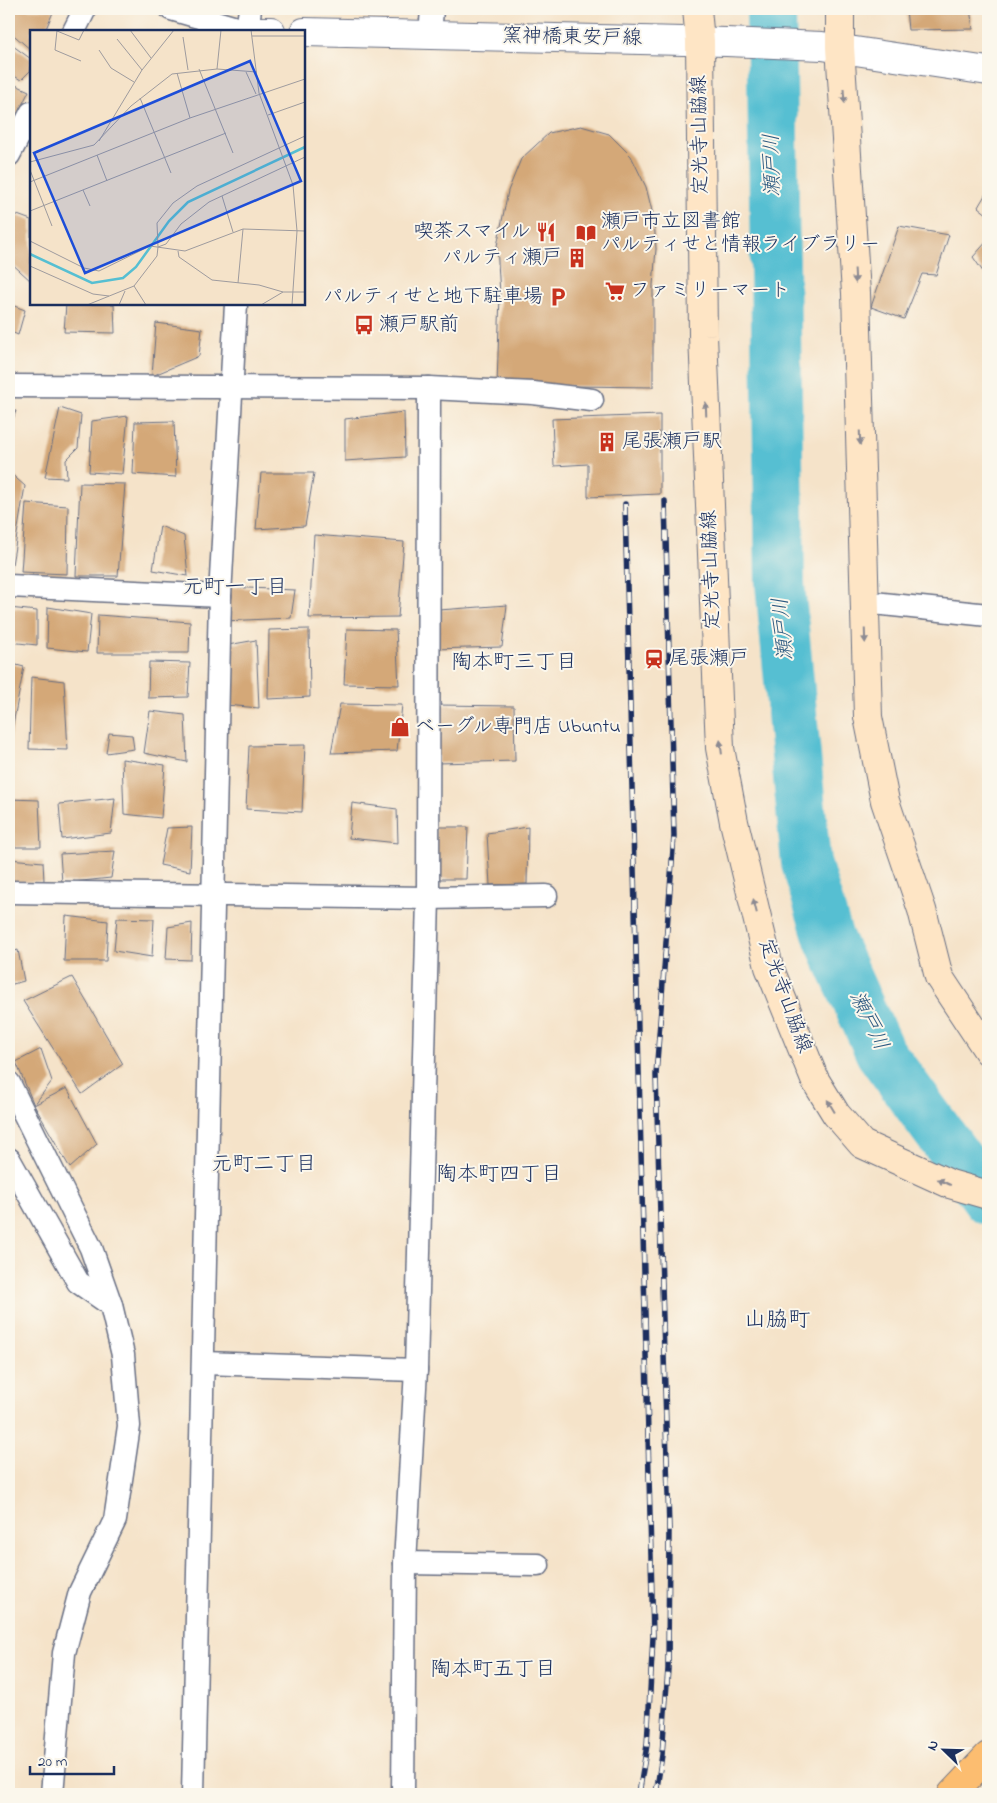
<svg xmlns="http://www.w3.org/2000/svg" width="997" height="1803" viewBox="0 0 997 1803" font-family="'Indie Flower','Klee One',sans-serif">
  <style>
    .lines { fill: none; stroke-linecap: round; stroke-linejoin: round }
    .river { stroke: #56bfd2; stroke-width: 50 }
    .building { fill: #d4a878 }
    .minor-casing { stroke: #676e83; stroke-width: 25 }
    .tertiary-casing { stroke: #676e83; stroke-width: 30 }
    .secondary-casing { stroke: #676e83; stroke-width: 30 }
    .trunk-casing { stroke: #676e83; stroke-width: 30 }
    .minor { stroke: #fff; stroke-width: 22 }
    .tertiary { stroke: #fff; stroke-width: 28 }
    .secondary { stroke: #fee5c5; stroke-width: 28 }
    .trunk { stroke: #fcbd6f; stroke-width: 28 }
    .rail-casing { stroke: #1b2f5e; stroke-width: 5.5 }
    .rail { stroke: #fbf7ec; stroke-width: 4; stroke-dasharray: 11; stroke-linecap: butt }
    .oneway { fill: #8c8a92 }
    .labels { text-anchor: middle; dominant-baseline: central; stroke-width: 4; stroke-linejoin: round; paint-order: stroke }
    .street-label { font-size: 20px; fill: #1b2f5e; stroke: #fbf7ec }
    .poi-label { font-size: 20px; fill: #1b2f5e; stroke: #fbf7ec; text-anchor: start }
    .water-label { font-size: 21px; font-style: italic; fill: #2d5a81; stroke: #fbf7ec }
    .neighbourhood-label { font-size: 21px; fill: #1b2f5e; stroke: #fbf7ec }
    .quarter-label { font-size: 22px; fill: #1b2f5e; stroke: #fbf7ec }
    .inset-river { fill: none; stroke: #56bfd2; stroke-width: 2.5 }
    .inset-road { fill: none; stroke: #9e9b9e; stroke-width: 1 }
    .view { fill: #1d4ed8; fill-opacity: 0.15; stroke: #1d4ed8; stroke-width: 2.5 }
    .inset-edge { fill: none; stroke: #1b2f5e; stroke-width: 2.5 }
  </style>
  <rect width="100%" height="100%" fill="#fbf7ec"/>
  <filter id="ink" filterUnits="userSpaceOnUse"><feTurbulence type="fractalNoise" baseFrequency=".02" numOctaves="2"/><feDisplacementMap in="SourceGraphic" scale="10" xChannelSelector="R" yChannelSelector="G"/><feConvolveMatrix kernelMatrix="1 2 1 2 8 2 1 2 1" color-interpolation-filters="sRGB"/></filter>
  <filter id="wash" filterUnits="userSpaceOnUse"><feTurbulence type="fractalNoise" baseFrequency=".0096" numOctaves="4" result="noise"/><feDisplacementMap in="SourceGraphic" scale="20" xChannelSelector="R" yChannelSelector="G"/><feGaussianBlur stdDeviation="1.12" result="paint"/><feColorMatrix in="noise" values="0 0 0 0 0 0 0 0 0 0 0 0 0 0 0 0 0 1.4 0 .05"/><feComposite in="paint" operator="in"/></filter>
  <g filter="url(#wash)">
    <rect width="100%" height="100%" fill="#f5e3c9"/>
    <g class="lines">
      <polyline class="river" points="771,9 780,584 806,863 829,939 880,1052 988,1200"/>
    </g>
    <g id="blocks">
      <g class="building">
        <polygon points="15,9 54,10 45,31 31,31 31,50 9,31 9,18"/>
        <polygon points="906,9 970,9 973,29 908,30"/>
        <polygon points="9,43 31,59 31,70 21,80 9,73"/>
        <polygon points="9,82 29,91 16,117 9,114"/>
        <polygon points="581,126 609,134 631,156 646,187 654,219 656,249 653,285 653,387 497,385 500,294 497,246 508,191 521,159 549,133"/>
        <polygon points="988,190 988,215 978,207"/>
        <polygon points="12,213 31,220 31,281 9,261 9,230"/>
        <polygon points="899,226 949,235 936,275 922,274 904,319 871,307"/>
        <polygon points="988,240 988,279 973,257"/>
        <polygon points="9,304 25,310 18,335 9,331"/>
        <polygon points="66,304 114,304 115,333 64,332"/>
        <polygon points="156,323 202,329 199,356 152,376"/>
        <polygon points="9,353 10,353 13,377 9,377"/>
        <polygon points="60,408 81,415 78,448 66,460 67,478 45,477"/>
        <polygon points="9,409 16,411 9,431"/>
        <polygon points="404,412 405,457 345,461 345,419"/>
        <polygon points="660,415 660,494 588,497 588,464 554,466 552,419"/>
        <polygon points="128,416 122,474 89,472 92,421"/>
        <polygon points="174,421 176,477 133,474 135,422"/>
        <polygon points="9,472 25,486 10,577 9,577"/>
        <polygon points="261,473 314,473 305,526 256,529"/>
        <polygon points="80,483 125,484 118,576 76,576"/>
        <polygon points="26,503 68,506 67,574 21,572"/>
        <polygon points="160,526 184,536 188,576 153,570"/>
        <polygon points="314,535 404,542 398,617 309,618"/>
        <polygon points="225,587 295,590 291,618 223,621"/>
        <polygon points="507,605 502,647 434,649 439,610"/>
        <polygon points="48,607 91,614 87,652 47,648"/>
        <polygon points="9,608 37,611 37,645 9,642"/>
        <polygon points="98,615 190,622 189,653 97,653"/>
        <polygon points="309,629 310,697 268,699 269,630"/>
        <polygon points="347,629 396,630 399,685 344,684"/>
        <polygon points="256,640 259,708 226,705 228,645"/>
        <polygon points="149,662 190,663 188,697 148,698"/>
        <polygon points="9,663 24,667 10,740 9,740"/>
        <polygon points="31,677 64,681 68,750 29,749"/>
        <polygon points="340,704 402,705 397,751 331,753"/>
        <polygon points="437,705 514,706 515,761 438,763"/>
        <polygon points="150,711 185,715 187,762 144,753"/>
        <polygon points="109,733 132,735 134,749 106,753"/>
        <polygon points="305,745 302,812 246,809 249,746"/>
        <polygon points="122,759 165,765 161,818 124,814"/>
        <polygon points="115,798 111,833 62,839 59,804"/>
        <polygon points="9,799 39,800 41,847 9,847"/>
        <polygon points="352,803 397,809 398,843 349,838"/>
        <polygon points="192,827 190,871 160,865 167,828"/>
        <polygon points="436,827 468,827 466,879 437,879"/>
        <polygon points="528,827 527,884 490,885 487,833"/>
        <polygon points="115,851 111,878 62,883 60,854"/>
        <polygon points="9,859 43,862 44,881 9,882"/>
        <polygon points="66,916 108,921 106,961 64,961"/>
        <polygon points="117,918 154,919 152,957 114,951"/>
        <polygon points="192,923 191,960 166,959 168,927"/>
        <polygon points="18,950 24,981 9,985 9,953"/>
        <polygon points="72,977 123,1064 82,1094 23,1001"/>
        <polygon points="41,1049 52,1081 34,1105 16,1062"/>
        <polygon points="67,1088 97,1144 70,1168 34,1105"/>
      </g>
    </g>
  </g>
  <g filter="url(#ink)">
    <use href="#blocks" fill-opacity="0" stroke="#676e83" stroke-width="1"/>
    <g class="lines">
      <defs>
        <g id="minor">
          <polyline points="171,9 247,31"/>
          <polyline points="74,31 85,9"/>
          <polyline points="247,31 250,9"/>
          <polyline points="430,36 432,9"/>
          <polyline points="9,155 31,113"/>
          <polyline points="9,386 429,388 533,393 592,400"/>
          <polyline points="9,586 220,596"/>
          <polyline points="864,602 988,615"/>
          <polyline points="9,892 428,898 546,896"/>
          <polyline points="9,1083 91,1248 111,1305 123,1355 129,1426 115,1520 80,1592 64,1653 52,1794"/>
          <polyline points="9,1159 78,1282 111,1305"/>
          <polyline points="204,1363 416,1370"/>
          <polyline points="405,1563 538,1565"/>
          <polyline points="193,1794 220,596 236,304"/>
          <polyline points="403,1794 405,1563 416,1370 428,898 429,388"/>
        </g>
        <g id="tertiary">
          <polyline points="247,31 271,31"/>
          <polyline points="304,32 726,42 822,46 988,71"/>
        </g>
        <g id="secondary">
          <polyline points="697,9 700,41 703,335 720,748 734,822 769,967 815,1080 836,1114 862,1144 950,1184 988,1195"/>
          <polyline points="840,9 840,47 856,293 868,717 885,801 922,910 939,977 988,1051"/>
        </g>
        <polyline id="trunk" points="952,1794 988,1756"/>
      </defs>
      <use href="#minor" class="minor-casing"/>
      <use href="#tertiary" class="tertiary-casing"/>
      <use href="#secondary" class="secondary-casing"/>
      <use href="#trunk" class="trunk-casing"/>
      <use href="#minor" class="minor"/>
      <use href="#tertiary" class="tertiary"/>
      <use href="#secondary" class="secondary"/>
      <use href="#trunk" class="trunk"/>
      <defs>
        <g id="rail">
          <polyline points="625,504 653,1637 647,1745 639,1794"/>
          <polyline points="656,1794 662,1755 668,1669 669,1529 656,1075 674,836 665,501"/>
        </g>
      </defs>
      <use href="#rail" class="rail-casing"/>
      <use href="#rail" class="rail"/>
    </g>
    <defs><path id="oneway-solid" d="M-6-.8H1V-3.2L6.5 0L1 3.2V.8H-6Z" transform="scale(1.25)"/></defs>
    <g class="oneway">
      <use href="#oneway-solid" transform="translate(844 96) rotate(86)"/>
      <use href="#oneway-solid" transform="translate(855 276) rotate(87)"/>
      <use href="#oneway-solid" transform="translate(706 409) rotate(-92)"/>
      <use href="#oneway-solid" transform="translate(860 438) rotate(88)"/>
      <use href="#oneway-solid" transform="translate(865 636) rotate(88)"/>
      <use href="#oneway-solid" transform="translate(721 747) rotate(-97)"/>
      <use href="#oneway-solid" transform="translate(755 906) rotate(-104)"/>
      <use href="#oneway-solid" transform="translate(831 1106) rotate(-121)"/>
      <use href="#oneway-solid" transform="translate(944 1182) rotate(-156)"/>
    </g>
  </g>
  <defs>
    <symbol id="restaurant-bare" viewBox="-9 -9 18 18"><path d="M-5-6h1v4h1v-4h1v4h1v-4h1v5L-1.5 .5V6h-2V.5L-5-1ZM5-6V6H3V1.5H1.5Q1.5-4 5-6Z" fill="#c8321e" stroke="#fbf7ec" stroke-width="2.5" paint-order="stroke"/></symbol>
    <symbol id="library-bare" viewBox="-9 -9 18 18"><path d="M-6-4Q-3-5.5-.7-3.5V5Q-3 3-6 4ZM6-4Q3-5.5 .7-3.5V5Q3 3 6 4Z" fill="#c8321e" stroke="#fbf7ec" stroke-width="2.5" paint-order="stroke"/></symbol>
    <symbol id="building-bare" viewBox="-9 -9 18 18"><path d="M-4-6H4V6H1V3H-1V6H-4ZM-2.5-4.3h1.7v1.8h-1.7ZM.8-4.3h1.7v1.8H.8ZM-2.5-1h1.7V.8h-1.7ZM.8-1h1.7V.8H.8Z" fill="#c8321e" stroke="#fbf7ec" stroke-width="2.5" paint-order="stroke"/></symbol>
    <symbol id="supermarket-bare" viewBox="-9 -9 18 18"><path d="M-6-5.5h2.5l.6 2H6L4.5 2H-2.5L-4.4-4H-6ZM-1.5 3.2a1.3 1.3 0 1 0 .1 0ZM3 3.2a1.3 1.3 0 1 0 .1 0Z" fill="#c8321e" stroke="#fbf7ec" stroke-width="2.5" paint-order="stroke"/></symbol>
    <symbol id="parking-bare" viewBox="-9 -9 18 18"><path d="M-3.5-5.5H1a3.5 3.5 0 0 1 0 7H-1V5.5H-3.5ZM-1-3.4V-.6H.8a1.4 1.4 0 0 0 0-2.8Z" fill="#c8321e" stroke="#fbf7ec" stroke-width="2.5" paint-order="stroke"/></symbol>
    <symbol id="bus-bare" viewBox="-9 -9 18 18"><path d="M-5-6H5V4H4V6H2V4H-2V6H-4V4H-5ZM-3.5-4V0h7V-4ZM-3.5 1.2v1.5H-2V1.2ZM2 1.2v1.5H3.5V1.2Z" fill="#c8321e" stroke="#fbf7ec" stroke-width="2.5" paint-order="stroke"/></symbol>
    <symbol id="station-bare" viewBox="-9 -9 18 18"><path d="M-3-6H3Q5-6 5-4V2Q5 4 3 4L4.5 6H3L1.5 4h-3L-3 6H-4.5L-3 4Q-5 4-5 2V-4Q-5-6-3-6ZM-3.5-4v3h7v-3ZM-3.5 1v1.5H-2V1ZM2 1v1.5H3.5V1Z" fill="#c8321e" stroke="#fbf7ec" stroke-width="2.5" paint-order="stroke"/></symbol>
    <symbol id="shop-bare" viewBox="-9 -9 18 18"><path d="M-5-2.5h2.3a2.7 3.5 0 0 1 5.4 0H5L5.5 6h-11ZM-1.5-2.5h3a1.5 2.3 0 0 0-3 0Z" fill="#c8321e" stroke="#fbf7ec" stroke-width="2.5" paint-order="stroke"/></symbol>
  </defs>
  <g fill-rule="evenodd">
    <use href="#restaurant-bare" x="532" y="218" width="28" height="28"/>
    <use href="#library-bare" x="572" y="219" width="28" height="28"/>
    <use href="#building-bare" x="563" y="244" width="28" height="28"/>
    <use href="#supermarket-bare" x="601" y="277" width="28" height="28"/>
    <use href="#parking-bare" x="544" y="283" width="28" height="28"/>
    <use href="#bus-bare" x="350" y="311" width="28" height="28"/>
    <use href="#building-bare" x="593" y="428" width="28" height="28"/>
    <use href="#station-bare" x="640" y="645" width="28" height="28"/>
    <use href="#shop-bare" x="386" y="713" width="28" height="28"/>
  </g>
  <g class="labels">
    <g class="street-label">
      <text transform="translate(572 38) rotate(1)">窯神橋東安戸線</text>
      <text transform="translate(701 135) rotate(-91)">定光寺山脇線</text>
      <text transform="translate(712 570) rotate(-92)">定光寺山脇線</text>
      <text transform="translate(784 996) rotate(70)">定光寺山脇線</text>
    </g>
    <g class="poi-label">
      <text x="601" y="222">瀬戸市立図書館<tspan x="601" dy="23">パルティせと情報ライブラリー</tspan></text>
      <text x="531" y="232" text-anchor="end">喫茶スマイル</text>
      <text x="562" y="258" text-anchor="end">パルティ瀬戸</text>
      <text x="630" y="291">ファミリーマート</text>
      <text x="543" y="297" text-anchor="end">パルティせと地下駐車場</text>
      <text x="379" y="325">瀬戸駅前</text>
      <text x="622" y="442">尾張瀬戸駅</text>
      <text x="669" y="659">尾張瀬戸</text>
      <text x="415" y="727">ベーグル専門店 Ubuntu</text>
    </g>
    <g class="water-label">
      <text transform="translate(773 165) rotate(-91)">瀬戸川</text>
      <text transform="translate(784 629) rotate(-95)">瀬戸川</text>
      <text transform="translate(868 1021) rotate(64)">瀬戸川</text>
    </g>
    <g class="neighbourhood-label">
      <text x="235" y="588">元町一丁目</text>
      <text x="514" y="663">陶本町三丁目</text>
      <text x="264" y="1165">元町二丁目</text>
      <text x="499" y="1175">陶本町四丁目</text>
      <text x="493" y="1670">陶本町五丁目</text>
    </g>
    <g class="quarter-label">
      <text x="777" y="1321">山脇町</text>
    </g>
  </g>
  <g transform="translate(30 30)">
    <rect width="275" height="275" fill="#f5e3c9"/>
    <path class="inset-river" d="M0,224L62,253L93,248L106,237L139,191L158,172L275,117"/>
    <path class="inset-road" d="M27,0L25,20L51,31M100,0L121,28M221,0L229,63L263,155L267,201M27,1L49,10L54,0M222,6H275M153,7L158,40M87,9L112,40M69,20L81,38L104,52M169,39L203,123M187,39L191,0M216,42L226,64M147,43L160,88M110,68L141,143M238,85L275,72M275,106L167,156L143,173L127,193L128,217L136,214L151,194L179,172L275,127M69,111L112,40L144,0M67,125L77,151M0,132L64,115L101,76L142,44L187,39L227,42M0,140L22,196M0,152L160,88L275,49M53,160L60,176M192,166L203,202M0,181L196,103M0,211L54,238L69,241L120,216L155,221L213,199L275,201M148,221L149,227L182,250L229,255L253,262H275M0,236L63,264L79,266M208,253L213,199M104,256L116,275M57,275L104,256L127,226L128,217M89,275L95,261M231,275L253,262M262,275L267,201"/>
    <path class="view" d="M220,31L271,151L55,243L4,123Z"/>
    <rect width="275" height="275" class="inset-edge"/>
  </g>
  <rect width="997" height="1803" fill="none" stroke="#fbf7ec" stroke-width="30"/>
  <g transform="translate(944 1750) rotate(293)" stroke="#fbf7ec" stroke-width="4" paint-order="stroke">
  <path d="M0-4L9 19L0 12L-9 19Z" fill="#1b2f5e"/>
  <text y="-8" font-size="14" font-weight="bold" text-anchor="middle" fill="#1b2f5e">N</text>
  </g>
  <path d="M30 1766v8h84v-8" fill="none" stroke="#1b2f5e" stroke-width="2.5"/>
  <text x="38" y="1766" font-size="15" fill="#1b2f5e" stroke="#fbf7ec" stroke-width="4" paint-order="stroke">20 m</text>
</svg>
